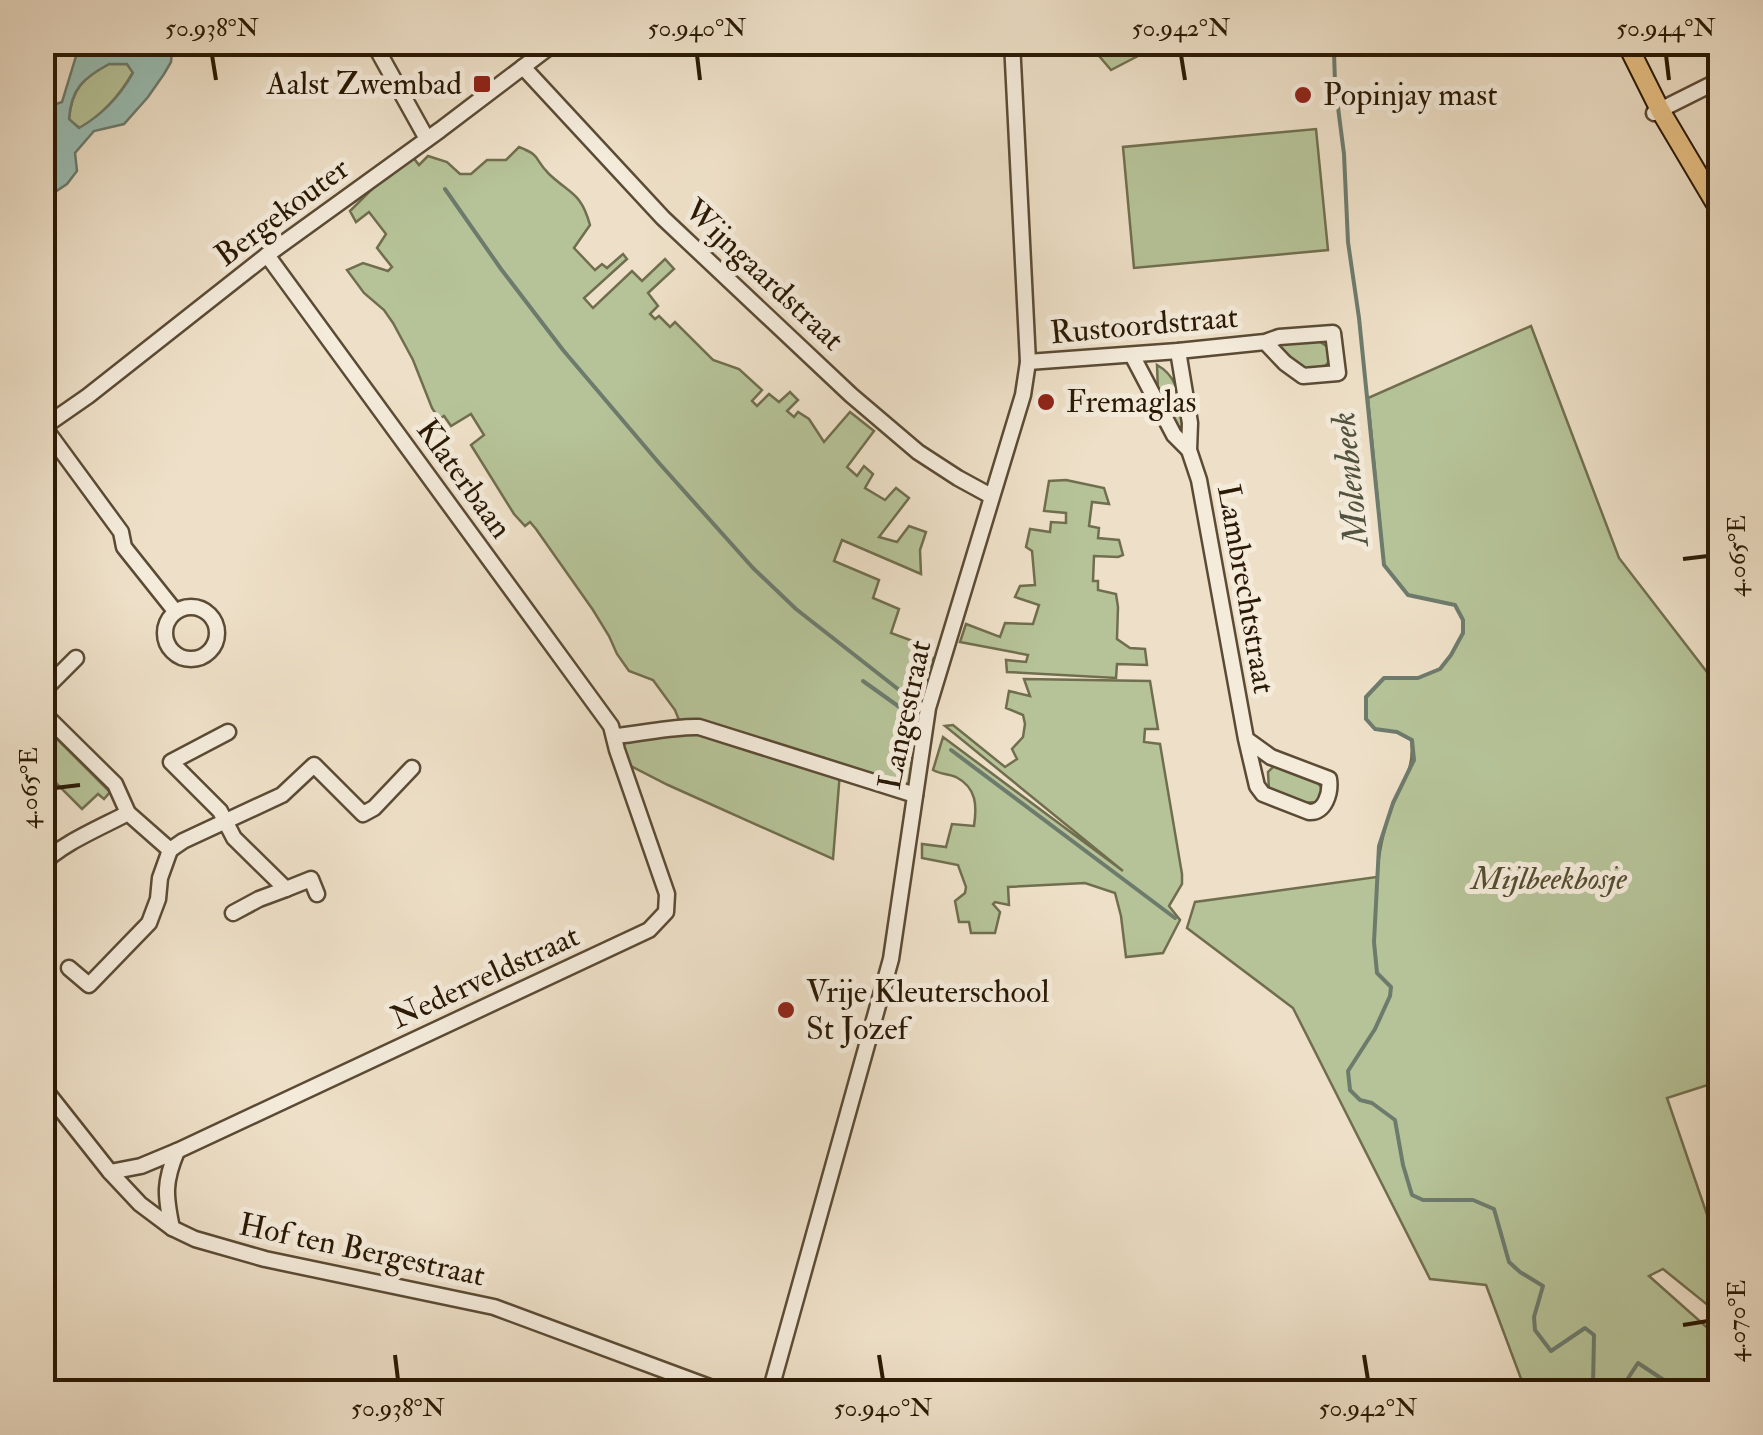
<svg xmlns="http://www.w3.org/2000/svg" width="1763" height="1435" viewBox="0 0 1763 1435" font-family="'IM FELL Double Pica',serif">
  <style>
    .green { fill: #b6c398; stroke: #706e4e; stroke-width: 2.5 }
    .water { fill: #99bdb3; stroke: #6d7b6d; stroke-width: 2.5; fill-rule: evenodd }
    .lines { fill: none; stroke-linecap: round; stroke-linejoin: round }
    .stream { stroke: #6d7b6d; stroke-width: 4 }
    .minor-casing { stroke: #5b4b35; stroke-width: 19 }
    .major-casing { stroke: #2a1904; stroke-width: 22 }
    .minor { stroke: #f4ebdb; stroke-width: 14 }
    .major { stroke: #e7c084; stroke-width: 18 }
    .ticks { fill: none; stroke: #2a1904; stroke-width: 4 }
    .poi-dot { fill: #8f2418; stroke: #f4ebdb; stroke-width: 4 }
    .labels { text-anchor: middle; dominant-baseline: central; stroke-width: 10; stroke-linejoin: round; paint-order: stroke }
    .poi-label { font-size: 32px; fill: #2a1904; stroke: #f4ebdb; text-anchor: start }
    .street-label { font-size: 32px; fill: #2a1904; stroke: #f4ebdb }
    .park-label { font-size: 32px; font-style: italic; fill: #544c30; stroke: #f4ebdb }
    .water-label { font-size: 35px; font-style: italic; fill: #515241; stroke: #f4ebdb }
    .neatline { fill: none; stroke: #2a1904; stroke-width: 4 }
    .ticks-label { font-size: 25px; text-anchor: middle; fill: #2a1904 }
  </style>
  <rect width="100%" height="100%" fill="#eee0c8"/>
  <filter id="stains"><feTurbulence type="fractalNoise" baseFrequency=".002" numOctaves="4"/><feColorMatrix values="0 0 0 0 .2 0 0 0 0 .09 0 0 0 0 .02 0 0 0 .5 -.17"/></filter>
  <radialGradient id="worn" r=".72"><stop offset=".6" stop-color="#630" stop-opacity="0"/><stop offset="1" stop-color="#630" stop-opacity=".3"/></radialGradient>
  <g class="green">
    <polygon points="1088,43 1163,43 1111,70"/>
    <path d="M109,64H127L133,72C119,97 103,114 80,128L69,120C71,89 83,78 109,64Z"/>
    <polygon points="1316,129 1328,250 1134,268 1123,147"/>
    <path d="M519,147C542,156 533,158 549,174C570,194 581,192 590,225L574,248L595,270L602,264L607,268L623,254L627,259L584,298L593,308L632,271L642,281L665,259L674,269L648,293L658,306L650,314L655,319L659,316L670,327L675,322L713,360L739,369L762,390L752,401L757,406L769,394L779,402L790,392L798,400L787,411L794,417L798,412L809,419L824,442L850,412L874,431L847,467L857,476L864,466L873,474L865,488L885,500L896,488L909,498L879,537L897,542L909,526L926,532L920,550L921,574L842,540L834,561L879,580L873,598L899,609L891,633L921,644L933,658L915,795L840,772L833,859L668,785L621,761L615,736L681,725L675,710L653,680L629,671L617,654L609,636L593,610L536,529L530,522L525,526L514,514L471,445L484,435L471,414L451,426L444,416L439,419L432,408L413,360L393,323L384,310L364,293L347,270L363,263L388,271L392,267L377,248L386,234L369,212L356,222L350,211L409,152L419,165L428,156L447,162L460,174H471L487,160H506Z"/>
    <path d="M1531,326L1619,558L1720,689V1081L1667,1098L1714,1235L1720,1233V1315L1663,1269L1649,1276L1720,1339V1392H1526L1486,1285L1430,1279L1293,1008L1187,928L1195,902L1377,877C1379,850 1383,833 1392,807C1402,780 1415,770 1411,740L1397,732L1375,729L1366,719V697L1384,678H1418L1440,669L1451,655L1463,633V620L1455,605L1408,595L1384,565L1368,398Z"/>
    <polygon points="1307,339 1319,341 1329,348 1330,361 1323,368 1305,370 1276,345 1278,342"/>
    <path d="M1157,365C1179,377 1179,398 1184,421L1183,426L1179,428L1158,391Z"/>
    <polygon points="1066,480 1104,488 1109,504 1092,502 1089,526 1099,528 1098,538 1119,540 1123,555 1118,557 1094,556 1093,581 1098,581 1098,590 1116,594 1118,607 1117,639 1130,648 1145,649 1147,665 1117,664 1116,678 1007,672 1006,660 1026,662 1028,655 960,642 966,624 1000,637 1005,623 1033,624 1039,605 1015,597 1020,586 1035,585 1032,551 1026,547 1030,529 1050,532 1051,522 1066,523 1066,513 1044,511 1049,481"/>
    <path d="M1024,679L1150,681L1158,729H1145L1144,742L1160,744L1182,874V884L1169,906L1180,920L1163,953L1126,957L1121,916L1115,893L1085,883L1008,887L1009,905L995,902L993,904L1000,912L995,933H971L969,922H959L955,901L965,893L966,887L958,865L922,858V844L946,847L952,824L974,826C977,806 977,788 956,777C948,774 940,774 933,770L943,737L1123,871L945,726L953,725L1005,767L1017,759L1012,749L1023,737L1025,724L1023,715L1006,708L1009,691L1030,696Z"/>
    <polygon points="42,724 110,792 104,799 98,794 82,809 43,770"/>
    <polygon points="1274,766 1316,780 1321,787 1322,796 1317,802 1302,803 1269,790 1268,772"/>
  </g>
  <path class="water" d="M128,42L142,55L148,43H179L172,51L171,62L164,74L148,97L124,124L94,131L75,153L77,171L67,184L43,200V139L52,131L56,104L62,102L77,53L92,43ZM109,64H127L133,73C120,96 102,115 79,128L69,119C71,89 83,78 109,64Z"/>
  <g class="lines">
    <g class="stream">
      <polyline points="1330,42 1334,51 1335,84 1344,154 1348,242 1359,318 1384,565 1408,595 1455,605 1463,620 1463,633 1451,655 1440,669 1418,678 1384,678 1366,697 1366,719 1375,729 1397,732 1412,740 1414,760 1393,803 1379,846 1374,942 1377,973 1391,987 1390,996 1375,1029 1348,1071 1350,1090 1360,1100 1372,1103 1395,1120 1403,1165 1412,1195 1423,1200 1473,1200 1494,1209 1509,1262 1520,1272 1543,1286 1534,1317 1535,1330 1551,1351 1585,1328 1594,1335 1593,1387 1600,1392"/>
      <polyline points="445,189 501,269 563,350 659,463 753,568 796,609 903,693"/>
      <polyline points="863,681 905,711"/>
      <polyline points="951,750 1175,918"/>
      <polyline points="1619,1392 1638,1363 1682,1392"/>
    </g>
    <defs>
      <g id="minor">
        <polyline points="373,42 427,139"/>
        <polyline points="523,67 663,218 851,395 918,452 958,478 991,496"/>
        <polyline points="1654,113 1720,80"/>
        <path d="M1178,351L1190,423L1189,450L1199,480L1246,739L1257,786L1263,794L1309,812C1325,813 1331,793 1329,779L1271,757L1246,739"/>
        <polyline points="1132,355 1174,435 1189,450"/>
        <polyline points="1028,362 1178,351 1265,342 1279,337 1333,333 1338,373 1303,376 1285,363 1265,342"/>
        <polyline points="44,427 121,532 124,547 175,611"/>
        <polyline points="42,428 88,396 267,255 440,130 556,42"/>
        <circle cx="191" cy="633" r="26"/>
        <polyline points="42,692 76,658"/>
        <polyline points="42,712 115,784 128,813 170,850 183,841 282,795 314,765 363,814 374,808 412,768"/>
        <polyline points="228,732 171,762 220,811 234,838 286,889 311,879 317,894"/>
        <path d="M615,736C643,734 671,726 699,727L915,795"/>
        <path d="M42,865C58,845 104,826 128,813"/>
        <polyline points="233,913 259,899 286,889"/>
        <polyline points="69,968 89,985 149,923 158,899 160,878 170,850"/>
        <polyline points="42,1086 110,1172 140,1204 172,1228 195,1239 265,1259 494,1307 723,1392"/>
        <polyline points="110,1172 141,1166 177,1151 649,930 666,912 667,894 617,750 611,726 267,255"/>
        <path d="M172,1228C165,1195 164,1182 177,1151"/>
        <polyline points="770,1392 891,959 928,708 1023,395 1028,362 1012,42"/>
      </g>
      <polyline id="major" points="1626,42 1660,110 1720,211"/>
    </defs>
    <use href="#minor" class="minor-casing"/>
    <use href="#major" class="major-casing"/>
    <use href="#minor" class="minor"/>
    <use href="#major" class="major"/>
  </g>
  <path class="ticks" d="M212,55L216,80M697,55L700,80M1181,55L1185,80M1666,55L1669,80M1683,559L1708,556M55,788L80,785M1683,1325L1708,1321M395,1355L398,1380M879,1355L883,1380M1364,1355L1368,1380"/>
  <g class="poi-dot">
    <rect x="472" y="74" width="20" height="20" rx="5"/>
    <circle cx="1303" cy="95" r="10"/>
    <circle cx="1046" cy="402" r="10"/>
    <circle cx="786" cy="1010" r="10"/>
  </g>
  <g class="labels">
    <g class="poi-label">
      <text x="462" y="84" text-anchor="end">Aalst Zwembad</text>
      <text x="1323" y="95">Popinjay mast</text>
      <text x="1066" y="402">Fremaglas</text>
      <text x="806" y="992">Vrije Kleuterschool<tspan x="806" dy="37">St Jozef</tspan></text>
    </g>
    <g class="street-label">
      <text transform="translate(282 212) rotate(-37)">Bergekouter</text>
      <text transform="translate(764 275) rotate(43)">Wijngaardstraat</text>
      <text transform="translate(1144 325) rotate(-5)">Rustoordstraat</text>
      <text transform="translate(464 479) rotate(54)">Klaterbaan</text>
      <text transform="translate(1246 589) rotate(80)">Lambrechtstraat</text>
      <text transform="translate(905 715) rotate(-78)">Langestraat</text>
      <text transform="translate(485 977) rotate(-25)">Nederveldstraat</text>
      <text transform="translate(362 1250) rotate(12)">Hof ten Bergestraat</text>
    </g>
    <g class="park-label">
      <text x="1549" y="879">Mijlbeekbosje</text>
    </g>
    <g class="water-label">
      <text transform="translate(1350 479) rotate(-96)">Molenbeek</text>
    </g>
  </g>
  <rect width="1763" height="1435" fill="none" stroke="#eee0c8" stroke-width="110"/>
  <rect x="55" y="55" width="1653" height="1325" class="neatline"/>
  <g class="ticks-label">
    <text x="212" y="36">50.938°N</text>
    <text x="697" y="36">50.940°N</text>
    <text x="1181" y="36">50.942°N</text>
    <text x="1666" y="36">50.944°N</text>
    <text transform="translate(1736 556) rotate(-90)" y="9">4.065°E</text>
    <text transform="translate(28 788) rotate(-90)" y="9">4.065°E</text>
    <text transform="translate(1736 1321) rotate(-90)" y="9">4.070°E</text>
    <text x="398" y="1416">50.938°N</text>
    <text x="883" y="1416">50.940°N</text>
    <text x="1368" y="1416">50.942°N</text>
  </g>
  <rect width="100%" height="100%" filter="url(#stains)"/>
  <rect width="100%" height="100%" fill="url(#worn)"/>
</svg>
